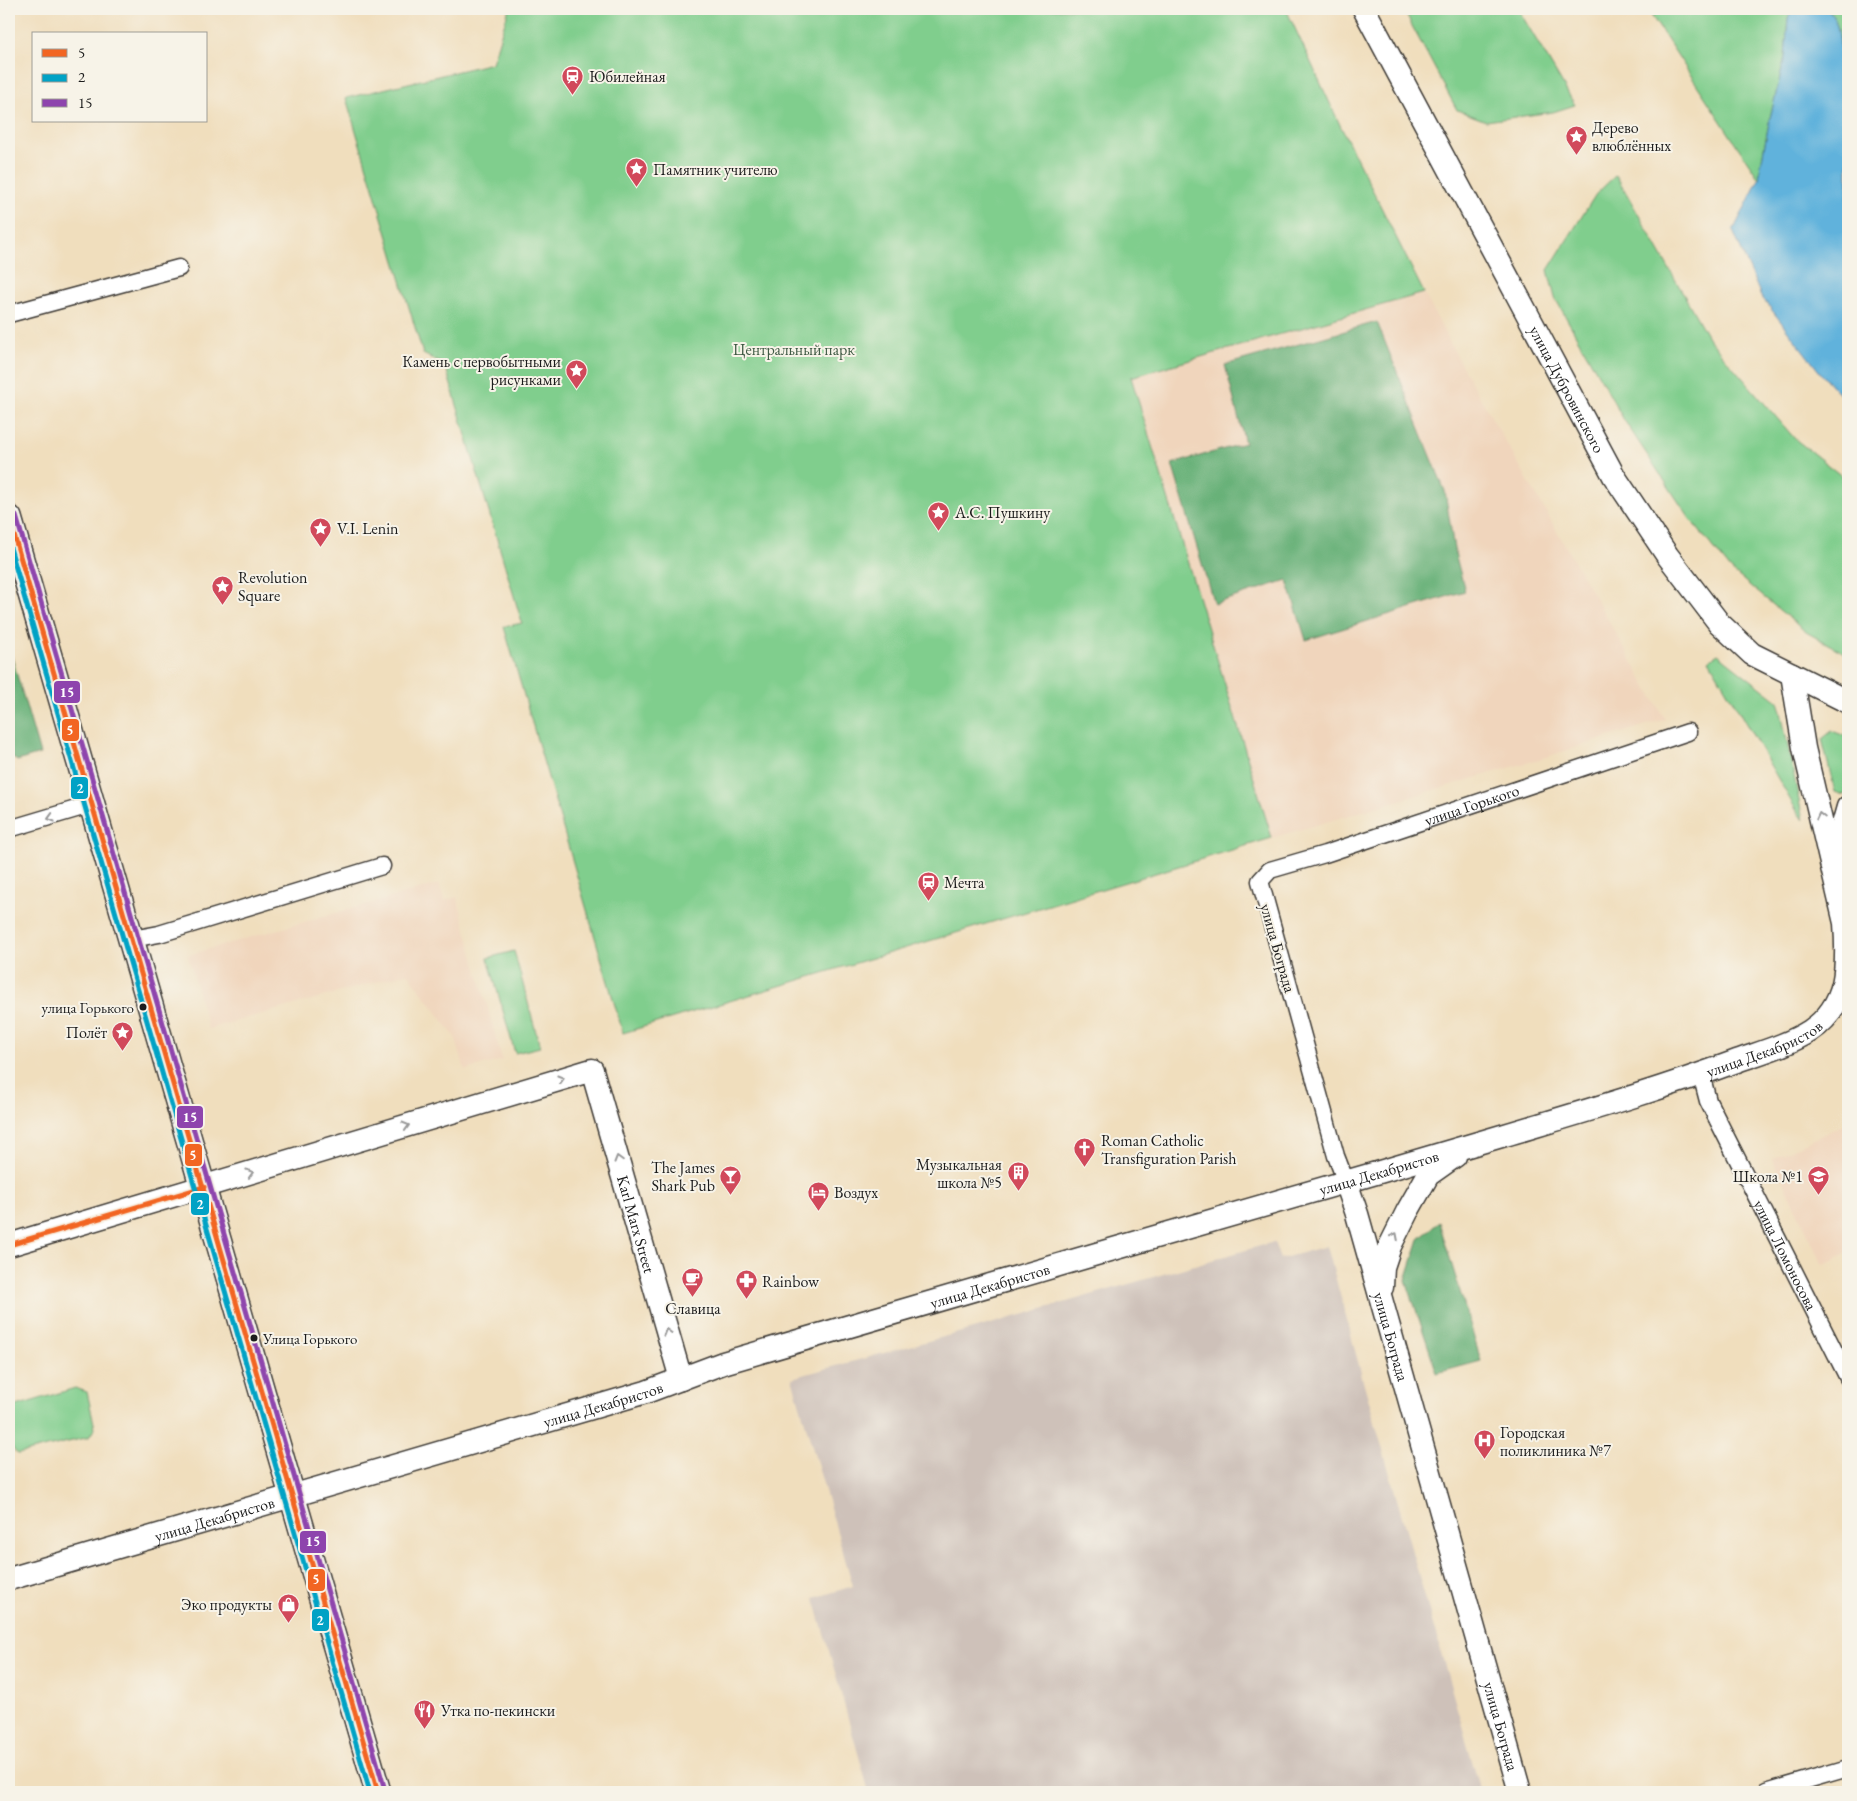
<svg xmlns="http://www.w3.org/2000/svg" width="1857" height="1801" viewBox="0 0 1857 1801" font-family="'EB Garamond',serif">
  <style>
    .built { fill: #f0d5bc }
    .industrial { fill: #cec1b9 }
    .green { fill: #80ce8d; stroke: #4e7554 }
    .forest { fill: #68b178; stroke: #42664a }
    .water { fill: #61b2dc; stroke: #3e677c }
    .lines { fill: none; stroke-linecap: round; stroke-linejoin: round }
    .street-casing { stroke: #3c3934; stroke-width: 19 }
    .secondary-casing { stroke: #3c3934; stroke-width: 25 }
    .primary-casing { stroke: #3c3934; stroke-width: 28 }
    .street { stroke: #fff; stroke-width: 16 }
    .secondary { stroke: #fff; stroke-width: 22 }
    .primary { stroke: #fff; stroke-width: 25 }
    .bus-1-casing { stroke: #f7f3e8; stroke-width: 9 }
    .bus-2-casing { stroke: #f7f3e8; stroke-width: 9 }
    .bus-3-casing { stroke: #f7f3e8; stroke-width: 9 }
    .bus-1 { stroke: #f26522; stroke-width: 5 }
    .bus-2 { stroke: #01a2c5; stroke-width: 5 }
    .bus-3 { stroke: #8e44ad; stroke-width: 5 }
    .oneway { stroke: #999 }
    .bus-dot { fill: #1c1c1c; stroke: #f7f3e8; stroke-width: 2 }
    .labels { text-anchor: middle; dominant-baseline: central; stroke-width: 4; stroke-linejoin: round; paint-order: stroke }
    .bus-label { font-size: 15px; fill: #1c1c1c; stroke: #f7f3e8; text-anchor: end }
    .poi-label { font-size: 16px; fill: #1c1c1c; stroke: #f7f3e8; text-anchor: start }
    .park-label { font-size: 16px; fill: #3f5a44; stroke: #f7f3e8 }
    .street-label { font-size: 16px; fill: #1c1c1c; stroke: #f7f3e8 }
    .line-badge { stroke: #f7f3e8; stroke-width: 2 }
    .badge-label { font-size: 14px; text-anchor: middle; font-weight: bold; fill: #fff }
  </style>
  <rect width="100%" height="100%" fill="#f7f3e8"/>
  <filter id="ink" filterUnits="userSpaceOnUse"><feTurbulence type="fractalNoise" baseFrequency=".02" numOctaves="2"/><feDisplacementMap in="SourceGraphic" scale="10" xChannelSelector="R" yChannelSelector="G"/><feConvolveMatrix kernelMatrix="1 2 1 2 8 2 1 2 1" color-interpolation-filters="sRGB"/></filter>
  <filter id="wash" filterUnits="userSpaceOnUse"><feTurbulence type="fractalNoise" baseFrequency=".0096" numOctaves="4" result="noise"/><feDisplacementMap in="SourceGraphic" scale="20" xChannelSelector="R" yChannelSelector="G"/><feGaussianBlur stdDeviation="1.12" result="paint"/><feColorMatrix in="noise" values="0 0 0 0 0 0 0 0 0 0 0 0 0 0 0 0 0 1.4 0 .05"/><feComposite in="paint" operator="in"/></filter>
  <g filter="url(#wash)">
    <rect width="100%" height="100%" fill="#f0debd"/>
    <g class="built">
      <polygon points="1424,293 1463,368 1665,719 1546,757 1272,838 1131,377"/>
      <polygon points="439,884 444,901 457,897 502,1060 465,1070 455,1037 408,973 208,1029 188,955"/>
      <polygon points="1847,1123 1848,1126 1848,1252 1823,1265 1772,1159"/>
    </g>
    <polygon class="industrial" points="1274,1242 1280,1259 1327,1246 1364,1384 1481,1792 869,1792 814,1598 853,1586 792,1378 980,1327"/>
    <g class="green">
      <polygon points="509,9 1286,9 1341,127 1424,293 1131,377 1272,838 623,1033 504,627 522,623 445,365 423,354 346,98 492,63"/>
      <polygon points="1403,9 1518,9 1575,105 1553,112 1486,121 1457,110"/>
      <polygon points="1647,9 1795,9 1788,18 1785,57 1770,118 1761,164 1759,179"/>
      <path d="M1827,9H1848V63C1835,52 1844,22 1827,9Z"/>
      <polygon points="1616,175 1709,339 1795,439 1848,481 1848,655 1806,632 1731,570 1690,519 1624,420 1555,298 1548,270 1596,194"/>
      <polygon points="1718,654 1778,701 1781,712 1803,820 1798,813 1709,660"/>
      <polygon points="1832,731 1848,737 1848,791 1844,795 1835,792 1822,739"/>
      <polygon points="514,951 540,1047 515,1053 488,958"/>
      <path d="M75,1388L87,1392L95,1428L89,1437L18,1454C6,1446 6,1421 10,1408Z"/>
    </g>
    <g class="forest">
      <polygon points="1377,322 1445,491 1454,549 1465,591 1306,640 1287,580 1214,604 1172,464 1245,443 1225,365"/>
      <polygon points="11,654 40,754 17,761 9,754 9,655"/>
      <polygon points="1439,1222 1481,1361 1437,1373 1406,1280 1419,1239"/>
    </g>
    <path class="water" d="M1795,9H1827C1844,22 1835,52 1848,63V403L1822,375L1761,296L1733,231L1759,179L1761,164L1770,118L1785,57L1788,18Z"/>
  </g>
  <g filter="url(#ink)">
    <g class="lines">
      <defs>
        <g id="street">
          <polyline points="9,314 179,268"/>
          <polyline points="9,829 93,804"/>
          <polyline points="132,939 159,934 382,866"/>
          <path id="s1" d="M1701,1074L1708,1101L1848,1378"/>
          <path id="s2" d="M1346,1182L1336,1156L1260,881L1270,870L1325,854L1688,732"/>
          <polyline points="1766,1792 1848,1768"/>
        </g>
        <g id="secondary">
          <path id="s3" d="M1364,9L1614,476L1667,555L1719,623L1752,654L1848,702"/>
          <polyline points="1837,865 1840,835 1848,807"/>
          <path id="s4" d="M1346,1182L1357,1214L1520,1792"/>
          <path id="s5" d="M9,1245L592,1070L681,1379"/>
          <polyline points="1382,1287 1383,1267 1390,1246 1407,1212 1428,1175 1455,1156"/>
          <path id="s6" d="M9,1579L646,1392L723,1363C847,1328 970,1291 1093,1255C1231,1215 1368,1176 1505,1135C1582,1112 1659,1090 1734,1062C1759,1053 1788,1045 1810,1031C1849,1005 1848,965 1845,923L1804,748L1792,674"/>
        </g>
        <polyline id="primary" points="9,518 378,1792"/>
      </defs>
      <use href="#street" class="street-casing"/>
      <use href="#secondary" class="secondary-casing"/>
      <use href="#primary" class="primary-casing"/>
      <use href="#street" class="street"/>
      <use href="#secondary" class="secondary"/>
      <use href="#primary" class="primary"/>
      <defs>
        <g id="bus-1">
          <polyline points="9,518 378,1792"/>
          <polyline points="9,1245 204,1187"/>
        </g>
        <polyline id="bus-2" points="9,544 370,1792"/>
        <polyline id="bus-3" points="16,516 385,1790"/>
      </defs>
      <use href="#bus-1" class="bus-1-casing"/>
      <use href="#bus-2" class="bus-2-casing"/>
      <use href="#bus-3" class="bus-3-casing"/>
      <use href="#bus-1" class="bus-1"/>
      <use href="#bus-2" class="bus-2"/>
      <use href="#bus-3" class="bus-3"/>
    </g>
    <defs><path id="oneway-chevron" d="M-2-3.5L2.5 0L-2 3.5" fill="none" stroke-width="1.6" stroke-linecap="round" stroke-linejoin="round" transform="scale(1.25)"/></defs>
    <g class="oneway">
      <use href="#oneway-chevron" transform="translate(1820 816) rotate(-103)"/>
      <use href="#oneway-chevron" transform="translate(51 818) rotate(164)"/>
      <use href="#oneway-chevron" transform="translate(561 1079) rotate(-17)"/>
      <use href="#oneway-chevron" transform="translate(406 1126) rotate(-17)"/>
      <use href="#oneway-chevron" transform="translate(618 1159) rotate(-106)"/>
      <use href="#oneway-chevron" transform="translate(250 1173) rotate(-17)"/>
      <use href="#oneway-chevron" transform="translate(1395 1236) rotate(-63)"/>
      <use href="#oneway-chevron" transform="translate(667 1332) rotate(-106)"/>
    </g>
  </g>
  <defs>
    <symbol id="station-pin" viewBox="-11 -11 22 30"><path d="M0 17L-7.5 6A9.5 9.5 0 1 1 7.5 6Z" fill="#d1495b" stroke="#f7f3e8"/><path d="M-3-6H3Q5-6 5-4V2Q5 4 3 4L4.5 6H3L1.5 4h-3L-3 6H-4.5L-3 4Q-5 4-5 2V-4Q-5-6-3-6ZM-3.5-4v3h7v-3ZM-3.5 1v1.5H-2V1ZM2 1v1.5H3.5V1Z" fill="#fff"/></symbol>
    <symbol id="sight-pin" viewBox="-11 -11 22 30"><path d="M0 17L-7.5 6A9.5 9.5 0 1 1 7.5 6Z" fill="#d1495b" stroke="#f7f3e8"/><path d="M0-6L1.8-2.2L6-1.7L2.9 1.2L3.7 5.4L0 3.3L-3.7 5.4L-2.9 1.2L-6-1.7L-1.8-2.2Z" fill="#fff"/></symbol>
    <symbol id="church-pin" viewBox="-11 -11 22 30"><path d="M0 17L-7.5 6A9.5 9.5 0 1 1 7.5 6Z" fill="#d1495b" stroke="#f7f3e8"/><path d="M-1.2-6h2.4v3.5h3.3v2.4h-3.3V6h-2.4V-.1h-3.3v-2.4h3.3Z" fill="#fff"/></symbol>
    <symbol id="building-pin" viewBox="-11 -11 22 30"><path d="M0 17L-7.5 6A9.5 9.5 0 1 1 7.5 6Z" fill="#d1495b" stroke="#f7f3e8"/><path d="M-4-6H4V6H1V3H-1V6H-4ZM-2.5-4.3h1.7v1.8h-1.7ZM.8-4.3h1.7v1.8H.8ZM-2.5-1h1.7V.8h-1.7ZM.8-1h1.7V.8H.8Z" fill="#fff"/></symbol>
    <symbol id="bar-pin" viewBox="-11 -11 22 30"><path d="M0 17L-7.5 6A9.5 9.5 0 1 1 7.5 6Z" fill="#d1495b" stroke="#f7f3e8"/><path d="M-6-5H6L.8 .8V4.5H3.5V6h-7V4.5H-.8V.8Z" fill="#fff"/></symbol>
    <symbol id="school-pin" viewBox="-11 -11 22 30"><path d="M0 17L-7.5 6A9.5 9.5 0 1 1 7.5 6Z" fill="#d1495b" stroke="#f7f3e8"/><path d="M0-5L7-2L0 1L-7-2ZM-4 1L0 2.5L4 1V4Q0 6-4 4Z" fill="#fff"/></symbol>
    <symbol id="hotel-pin" viewBox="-11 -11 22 30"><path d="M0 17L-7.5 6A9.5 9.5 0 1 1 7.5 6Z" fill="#d1495b" stroke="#f7f3e8"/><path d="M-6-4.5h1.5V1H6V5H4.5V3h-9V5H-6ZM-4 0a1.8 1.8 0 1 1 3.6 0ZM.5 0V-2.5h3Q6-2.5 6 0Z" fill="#fff"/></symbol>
    <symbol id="cafe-pin" viewBox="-11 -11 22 30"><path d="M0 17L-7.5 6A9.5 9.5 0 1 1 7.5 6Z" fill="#d1495b" stroke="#f7f3e8"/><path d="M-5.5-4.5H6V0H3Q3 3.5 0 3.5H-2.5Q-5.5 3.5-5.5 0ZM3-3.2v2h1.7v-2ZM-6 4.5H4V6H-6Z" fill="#fff"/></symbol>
    <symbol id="pharmacy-pin" viewBox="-11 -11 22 30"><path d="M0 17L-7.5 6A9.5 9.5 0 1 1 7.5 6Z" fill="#d1495b" stroke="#f7f3e8"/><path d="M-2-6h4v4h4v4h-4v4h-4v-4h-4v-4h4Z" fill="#fff"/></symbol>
    <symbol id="hospital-pin" viewBox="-11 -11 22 30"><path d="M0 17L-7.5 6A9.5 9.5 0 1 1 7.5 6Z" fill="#d1495b" stroke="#f7f3e8"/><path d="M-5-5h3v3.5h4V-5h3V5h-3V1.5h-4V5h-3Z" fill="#fff"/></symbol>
    <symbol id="shop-pin" viewBox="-11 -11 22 30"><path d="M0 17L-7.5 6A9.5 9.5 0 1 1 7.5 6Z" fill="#d1495b" stroke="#f7f3e8"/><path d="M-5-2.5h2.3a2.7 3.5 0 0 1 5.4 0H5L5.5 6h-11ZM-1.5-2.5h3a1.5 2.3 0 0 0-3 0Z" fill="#fff"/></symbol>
    <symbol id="restaurant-pin" viewBox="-11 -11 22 30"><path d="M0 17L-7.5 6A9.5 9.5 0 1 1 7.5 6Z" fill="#d1495b" stroke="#f7f3e8"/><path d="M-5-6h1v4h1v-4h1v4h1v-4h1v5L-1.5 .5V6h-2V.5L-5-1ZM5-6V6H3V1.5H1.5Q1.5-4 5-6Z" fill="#fff"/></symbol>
  </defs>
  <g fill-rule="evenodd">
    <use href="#station-pin" x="560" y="64" width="25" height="34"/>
    <use href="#sight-pin" x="1564" y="124" width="25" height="34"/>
    <use href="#sight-pin" x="624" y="156" width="25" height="34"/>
    <use href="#sight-pin" x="564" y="358" width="25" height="34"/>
    <use href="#sight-pin" x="926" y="500" width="25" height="34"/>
    <use href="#sight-pin" x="308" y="516" width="25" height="34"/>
    <use href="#sight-pin" x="210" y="574" width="25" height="34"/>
    <use href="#station-pin" x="916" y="870" width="25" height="34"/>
    <use href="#sight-pin" x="110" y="1020" width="25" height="34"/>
    <use href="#church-pin" x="1072" y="1136" width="25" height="34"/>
    <use href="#building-pin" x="1006" y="1160" width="25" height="34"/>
    <use href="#bar-pin" x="718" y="1164" width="25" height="34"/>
    <use href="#school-pin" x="1806" y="1164" width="25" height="34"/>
    <use href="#hotel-pin" x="806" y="1180" width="25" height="34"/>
    <use href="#cafe-pin" x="680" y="1266" width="25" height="34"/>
    <use href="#pharmacy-pin" x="734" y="1268" width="25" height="34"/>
    <use href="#hospital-pin" x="1472" y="1428" width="25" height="34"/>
    <use href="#shop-pin" x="276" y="1592" width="25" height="34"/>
    <use href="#restaurant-pin" x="412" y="1698" width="25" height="34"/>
  </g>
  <g class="bus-dot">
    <circle cx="143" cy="1007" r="4.5"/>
    <circle cx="254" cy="1338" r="4.5"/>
  </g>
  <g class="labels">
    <g class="bus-label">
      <text x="134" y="1007">улица Горького</text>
      <text x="263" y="1338" text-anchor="start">Улица Горького</text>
    </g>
    <g class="poi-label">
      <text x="589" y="76">Юбилейная</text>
      <text x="1592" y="127">Дерево<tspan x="1592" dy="18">влюблённых</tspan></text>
      <text x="653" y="169">Памятник учителю</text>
      <text x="561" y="361" text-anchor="end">Камень с первобытными<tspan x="561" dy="18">рисунками</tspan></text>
      <text x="955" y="512">А.С. Пушкину</text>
      <text x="337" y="528">V.I. Lenin</text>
      <text x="238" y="577">Revolution<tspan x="238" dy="18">Square</tspan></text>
      <text x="944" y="882">Мечта</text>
      <text x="107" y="1032" text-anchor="end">Полёт</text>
      <text x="1101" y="1140">Roman Catholic<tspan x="1101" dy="18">Transfiguration Parish</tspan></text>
      <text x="1002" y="1164" text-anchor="end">Музыкальная<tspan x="1002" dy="18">школа №5</tspan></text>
      <text x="715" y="1167" text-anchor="end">The James<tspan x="715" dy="18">Shark Pub</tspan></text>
      <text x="1803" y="1176" text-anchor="end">Школа №1</text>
      <text x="834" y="1192">Воздух</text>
      <text x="762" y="1281">Rainbow</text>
      <text x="693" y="1308" text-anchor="middle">Славица</text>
      <text x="1500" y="1432">Городская<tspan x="1500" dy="18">поликлиника №7</tspan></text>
      <text x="272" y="1604" text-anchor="end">Эко продукты</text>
      <text x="441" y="1710">Утка по-пекински</text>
    </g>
    <g class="park-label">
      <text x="794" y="349">Центральный парк</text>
    </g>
    <g class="street-label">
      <text stroke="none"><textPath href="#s3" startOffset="431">улица Дубровинского</textPath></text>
      <text stroke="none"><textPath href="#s2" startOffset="540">улица Горького</textPath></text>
      <text transform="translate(1278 948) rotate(74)">улица Бограда</text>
      <text stroke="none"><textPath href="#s6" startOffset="1834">улица Декабристов</textPath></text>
      <text stroke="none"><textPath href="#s6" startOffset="1429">улица Декабристов</textPath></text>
      <text stroke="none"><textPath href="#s5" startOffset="769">Karl Marx Street</textPath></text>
      <text stroke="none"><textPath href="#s1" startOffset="200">улица Ломоносова</textPath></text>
      <text stroke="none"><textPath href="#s6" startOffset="1024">улица Декабристов</textPath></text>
      <text stroke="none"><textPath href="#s4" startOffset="161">улица Бограда</textPath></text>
      <text stroke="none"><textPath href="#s6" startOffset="619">улица Декабристов</textPath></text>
      <text stroke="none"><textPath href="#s6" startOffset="214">улица Декабристов</textPath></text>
      <text stroke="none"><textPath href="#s4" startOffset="566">улица Бограда</textPath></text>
    </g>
  </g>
  <g class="line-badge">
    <rect x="53" y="680" width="28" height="24" rx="5" fill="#8e44ad"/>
    <rect x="61" y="718" width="19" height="24" rx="5" fill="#f26522"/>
    <rect x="70" y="776" width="19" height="24" rx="5" fill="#01a2c5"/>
    <rect x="176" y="1105" width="28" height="24" rx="5" fill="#8e44ad"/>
    <rect x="184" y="1143" width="19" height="24" rx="5" fill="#f26522"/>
    <rect x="190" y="1192" width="20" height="24" rx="5" fill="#01a2c5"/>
    <rect x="299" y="1530" width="28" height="24" rx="5" fill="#8e44ad"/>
    <rect x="307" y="1568" width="19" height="24" rx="5" fill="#f26522"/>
    <rect x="311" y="1608" width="19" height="24" rx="5" fill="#01a2c5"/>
  </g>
  <g class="badge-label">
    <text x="67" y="697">15</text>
    <text x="70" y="735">5</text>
    <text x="80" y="793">2</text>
    <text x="190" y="1122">15</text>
    <text x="193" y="1160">5</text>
    <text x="200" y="1209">2</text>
    <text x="313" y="1546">15</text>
    <text x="316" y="1584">5</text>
    <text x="320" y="1625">2</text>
  </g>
  <rect width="1857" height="1801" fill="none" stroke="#f7f3e8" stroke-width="30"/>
  <rect x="32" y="32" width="175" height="90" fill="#f7f3e8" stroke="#9f9d96"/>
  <rect x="42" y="49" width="25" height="8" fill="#f26522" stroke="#9f9d96"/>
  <text x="78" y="58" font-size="15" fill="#1c1c1c">5</text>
  <rect x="42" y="74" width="25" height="8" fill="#01a2c5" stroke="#9f9d96"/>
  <text x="78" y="82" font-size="15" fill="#1c1c1c">2</text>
  <rect x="42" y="99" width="25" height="8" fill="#8e44ad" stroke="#9f9d96"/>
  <text x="78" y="108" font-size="15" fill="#1c1c1c">15</text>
</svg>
